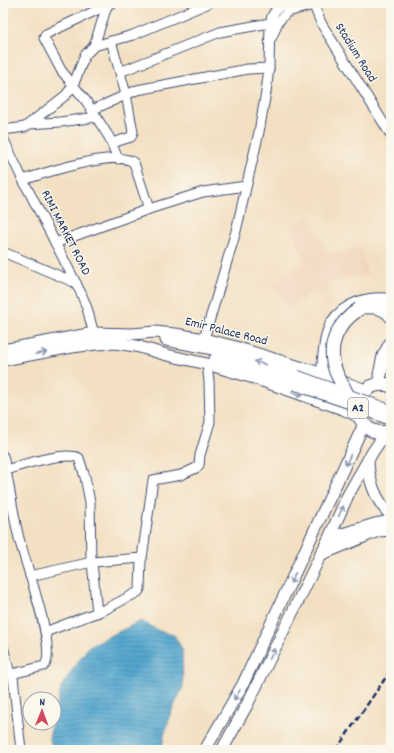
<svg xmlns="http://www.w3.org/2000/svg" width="394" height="753" viewBox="0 0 394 753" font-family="Dekko,sans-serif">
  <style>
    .built { fill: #f1d5bd }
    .water { fill: url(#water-rules); stroke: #386b96 }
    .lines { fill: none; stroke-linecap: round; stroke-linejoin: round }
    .minor-casing { stroke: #3b4a6d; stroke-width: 11 }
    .major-casing { stroke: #3b4a6d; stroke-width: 13 }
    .highway-casing { stroke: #3b4a6d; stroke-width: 15 }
    .minor { stroke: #fff; stroke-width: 9 }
    .major { stroke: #fff; stroke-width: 11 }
    .highway { stroke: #fff; stroke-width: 13 }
    .rail { stroke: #1b2f5e; stroke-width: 2.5; stroke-dasharray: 6 3; stroke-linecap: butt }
    .major-bridge-casing { stroke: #3b4a6d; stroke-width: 13; stroke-linecap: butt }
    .highway-bridge-casing { stroke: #3b4a6d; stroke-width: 15; stroke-linecap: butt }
    .major-bridge { stroke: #fff; stroke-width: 11 }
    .highway-bridge { stroke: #fff; stroke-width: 13 }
    .oneway { stroke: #8d97ae }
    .labels { text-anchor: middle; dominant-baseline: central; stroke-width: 3; stroke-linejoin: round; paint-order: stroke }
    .shield { fill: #fbf7ec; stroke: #5e6b89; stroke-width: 1 }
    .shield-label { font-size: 12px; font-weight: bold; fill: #1b2f5e }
    .street-label { font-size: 13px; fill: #1b2f5e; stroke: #fbf7ec }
  </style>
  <defs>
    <pattern id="water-rules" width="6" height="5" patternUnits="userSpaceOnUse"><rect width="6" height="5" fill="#54a7cf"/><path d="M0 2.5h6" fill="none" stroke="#4588ab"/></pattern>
  </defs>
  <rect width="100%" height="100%" fill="#fbf7ec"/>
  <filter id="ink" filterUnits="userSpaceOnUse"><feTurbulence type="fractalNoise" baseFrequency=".025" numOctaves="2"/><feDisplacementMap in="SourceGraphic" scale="8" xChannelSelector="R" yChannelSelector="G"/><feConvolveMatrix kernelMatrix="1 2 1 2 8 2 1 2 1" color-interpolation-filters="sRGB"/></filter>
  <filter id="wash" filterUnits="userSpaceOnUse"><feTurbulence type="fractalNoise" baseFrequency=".012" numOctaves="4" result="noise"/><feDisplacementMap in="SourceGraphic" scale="16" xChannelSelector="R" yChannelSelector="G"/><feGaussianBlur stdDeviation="0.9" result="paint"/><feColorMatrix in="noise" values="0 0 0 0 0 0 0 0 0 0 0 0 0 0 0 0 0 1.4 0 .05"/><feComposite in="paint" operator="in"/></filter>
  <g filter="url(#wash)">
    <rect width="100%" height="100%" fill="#f3e0c3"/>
    <polygon class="built" points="311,216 328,254 362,247 367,275 327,282 330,290 321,294 316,288 289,309 272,286 305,262 290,226"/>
    <polygon class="water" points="141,621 159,631 174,635 182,649 183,687 172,710 164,735 162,750 54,750 49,738 52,723 54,723 54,717 62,685 89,646"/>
  </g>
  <g filter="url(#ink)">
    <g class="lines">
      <defs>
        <g id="minor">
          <polyline points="112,3 46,34 44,38 61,70 86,101 109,137 118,159"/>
          <polyline points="313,3 321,23 391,135"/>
          <polyline points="272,37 278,22 287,12 314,5"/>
          <polyline points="111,41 126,94 133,132 131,137 112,143"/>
          <polyline points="94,46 108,3"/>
          <polyline points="120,72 220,32 270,23"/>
          <polyline points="92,110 137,90 248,69 269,68"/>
          <polyline points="29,124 60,122 97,117"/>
          <polyline points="3,130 25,127 66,95 73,86 85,55 94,46 133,35 209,3"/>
          <polyline points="3,138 20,174 81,293 87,308 95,338"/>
          <path d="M23,180C41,174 120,148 134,163L149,209"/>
          <polyline points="55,243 149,209 203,192 246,186"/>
          <polyline points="3,252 76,283"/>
          <polyline points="204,339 236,231 259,132 266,92 269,68 270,23 272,16 275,11 280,6 287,3"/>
          <path d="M3,456C9,482 12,508 18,534C22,555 59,652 44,666L12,674"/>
          <path d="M6,470C22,465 64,451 79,458L85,477L90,502L91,562"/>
          <polyline points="92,562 97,613"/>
          <polyline points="30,576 92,562 142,558 153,480 181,475 196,468 199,465 200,455 210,422 209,381 207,364"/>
          <polyline points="45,632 106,609 138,592 140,589 141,559"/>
          <polyline points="3,647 9,670 13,677 21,750"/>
        </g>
        <g id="major">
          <polyline points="166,340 213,349 297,376"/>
          <polyline points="3,350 94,333 132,334 155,332 175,334 204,339 232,346 313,371 366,390"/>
          <polyline points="215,359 294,384"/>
          <polyline points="3,360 72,347 96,344 114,343 136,346 167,355 207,364 254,378 343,409 359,417"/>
          <path d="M368,460C368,479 376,502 391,515"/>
          <polyline points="329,538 375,524 391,521"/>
          <polyline points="205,750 243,684 364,424"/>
          <polyline points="222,750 248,703 329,538 348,495 372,453 386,432"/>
        </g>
        <g id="highway">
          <path d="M366,307C376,306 385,308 391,316"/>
          <path d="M323,374C325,359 325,336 333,323C345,304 370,297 391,301"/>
          <polyline points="380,375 384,356 391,343"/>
          <path d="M391,386C386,384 381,384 376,385C345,393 358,442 391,431"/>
          <polyline points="322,553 378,530 391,529"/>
        </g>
      </defs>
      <use href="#minor" class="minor-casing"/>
      <use href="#major" class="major-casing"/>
      <use href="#highway" class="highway-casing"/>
      <use href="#minor" class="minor"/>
      <use href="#major" class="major"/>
      <use href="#highway" class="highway"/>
      <polyline class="rail" points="336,750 391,670"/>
      <defs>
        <g id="major-bridge">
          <polyline points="297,376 391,411"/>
          <polyline points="294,384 347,402 391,420"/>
        </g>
        <path id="highway-bridge" d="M347,394C344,387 339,379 336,372C326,346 337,324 359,309"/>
      </defs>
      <use href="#major-bridge" class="major-bridge-casing"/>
      <use href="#highway-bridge" class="highway-bridge-casing"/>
      <use href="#major-bridge" class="major-bridge"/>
      <use href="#highway-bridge" class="highway-bridge"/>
    </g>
    <defs><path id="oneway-shaft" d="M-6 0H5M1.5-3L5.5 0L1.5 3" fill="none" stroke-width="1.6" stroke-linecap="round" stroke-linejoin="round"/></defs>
    <g class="oneway">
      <use href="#oneway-shaft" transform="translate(41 353) rotate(-12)"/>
      <use href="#oneway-shaft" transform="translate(260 363) rotate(-162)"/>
      <use href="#oneway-shaft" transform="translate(297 394) rotate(19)"/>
      <use href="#oneway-shaft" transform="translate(348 460) rotate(115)"/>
      <use href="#oneway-shaft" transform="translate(341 511) rotate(-66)"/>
      <use href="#oneway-shaft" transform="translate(293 578) rotate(115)"/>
      <use href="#oneway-shaft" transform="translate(272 654) rotate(-64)"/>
      <use href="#oneway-shaft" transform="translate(237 695) rotate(120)"/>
    </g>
  </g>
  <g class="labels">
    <rect class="shield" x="348" y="398" width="20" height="20" rx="3"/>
    <g class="shield-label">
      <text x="358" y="408">A2</text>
    </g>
    <g class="street-label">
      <text transform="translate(355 53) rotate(58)">Stadium Road</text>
      <text transform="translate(65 233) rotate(63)">RIMI MARKET ROAD</text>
      <text transform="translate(226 332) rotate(14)">Emir Palace Road</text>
    </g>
  </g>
  <rect width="394" height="753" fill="none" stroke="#fbf7ec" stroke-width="16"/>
  <g transform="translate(42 711) rotate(1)"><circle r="19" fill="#fbf7ec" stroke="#a1a7b3"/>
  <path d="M0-3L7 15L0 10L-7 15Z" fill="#d1495b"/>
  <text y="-6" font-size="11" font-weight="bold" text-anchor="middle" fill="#1b2f5e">N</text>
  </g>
</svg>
